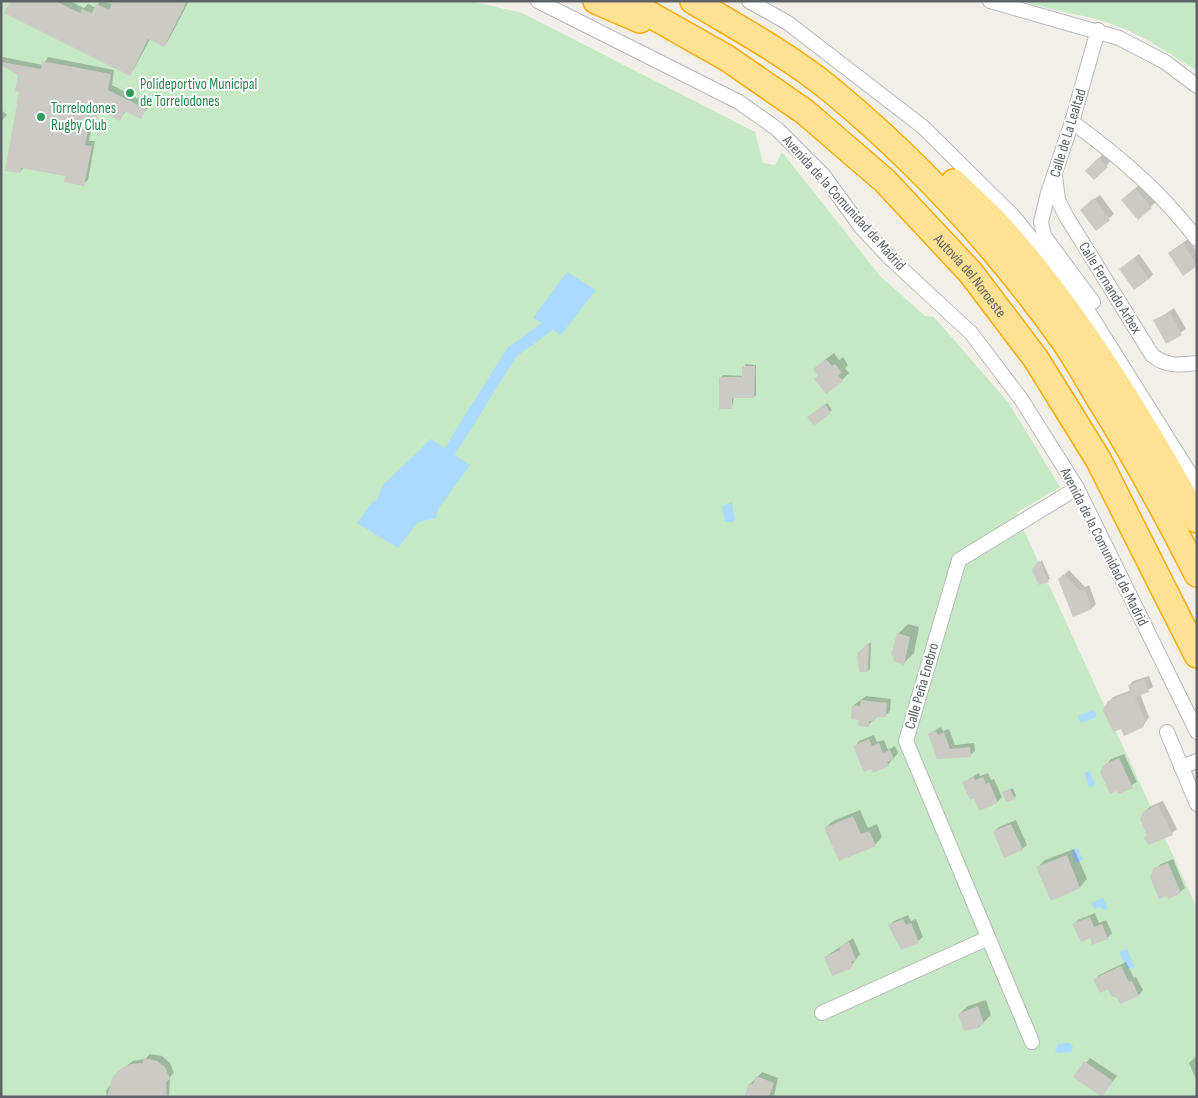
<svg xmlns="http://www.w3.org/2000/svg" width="1198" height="1098" viewBox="0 0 1198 1098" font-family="'Sofia Sans Condensed',sans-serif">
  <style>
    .green { fill: #c5e8c5 }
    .water { fill: #aadaff }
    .shadow { fill: #0003 }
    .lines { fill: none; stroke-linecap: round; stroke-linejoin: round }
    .canal { stroke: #aadaff; stroke-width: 12 }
    .building { fill: #cccac5 }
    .minor-casing { stroke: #b5b8bc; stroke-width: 16 }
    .motorway-casing { stroke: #f9ab00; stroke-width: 28 }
    .minor { stroke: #fff; stroke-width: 14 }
    .motorway { stroke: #fde293; stroke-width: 25 }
    .leisure-dot { fill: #2e9e5b; stroke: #fff; stroke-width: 2 }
    .labels { text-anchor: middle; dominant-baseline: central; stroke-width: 4; stroke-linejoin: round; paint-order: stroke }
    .leisure-label { font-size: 15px; fill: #27864d; stroke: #fff; text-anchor: start }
    .street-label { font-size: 15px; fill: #5f6368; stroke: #fff }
  </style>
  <rect width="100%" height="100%" fill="#f1efe8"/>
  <g class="green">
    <polygon points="1,1 470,1 522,13 755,132 763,163 775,165 782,152 880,276 925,316 934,317 1008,402 1060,487 1016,513 1197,908 1197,1097 1,1097"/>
    <path d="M1022,1H1197V71C1170,54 1142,34 1112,24C1083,14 1052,11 1022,1Z"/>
  </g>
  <g class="water">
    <polygon points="567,272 596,290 561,335 533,318"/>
    <polygon points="431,439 470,465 438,509 436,518 418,522 398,548 357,523 373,501 376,501 383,485"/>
    <polygon points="732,502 735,522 725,522 722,506"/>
    <polygon points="1093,710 1096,713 1096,717 1081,723 1078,716"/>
    <polygon points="1090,771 1095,785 1090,788 1084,773"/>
    <polygon points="1076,849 1079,850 1079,856 1082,855 1083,860 1075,863 1070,851"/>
    <polygon points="1103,898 1108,909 1104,910 1099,907 1094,909 1091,903"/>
    <polygon points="1127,949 1135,968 1134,969 1133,967 1127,969 1119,952"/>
    <polygon points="1070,1043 1073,1047 1071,1052 1059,1053 1055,1051 1058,1044"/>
  </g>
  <g class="shadow">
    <polygon points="11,1 70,1 84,8 88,4 96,8 100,1 113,4 114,1 189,1 168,41 164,46 150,39 134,69 129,74"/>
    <polygon points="3,57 43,65 48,57 114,70 112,85 150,105 140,118 126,111 120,119 101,110 96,117 94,116 89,141 95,141 88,180 83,184 66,175 24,168 19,172 19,75 1,63"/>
    <polygon points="1,110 7,115 1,121"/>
    <polygon points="1103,154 1111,161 1094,178 1087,171"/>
    <polygon points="1140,184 1156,202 1138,218 1127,196"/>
    <polygon points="1100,195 1114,214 1096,229 1086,205"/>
    <polygon points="1188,239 1197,252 1197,265 1183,274 1174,249"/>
    <polygon points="1139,254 1153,274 1149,279 1121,269"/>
    <polygon points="1174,308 1186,329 1166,342 1155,321"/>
    <polygon points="834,353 839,360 843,357 848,365 845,368 849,373 842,380 819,375 822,362"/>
    <polygon points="745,364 756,365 756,395 754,397 734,397 732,408 721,377 723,375 743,376"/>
    <polygon points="827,403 832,410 830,412 811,415"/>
    <polygon points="1042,560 1050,579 1040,583 1034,570"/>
    <polygon points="1069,570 1085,587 1089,585 1096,604 1092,608 1073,615 1060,579"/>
    <polygon points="908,624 919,627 914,653 904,663 898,634"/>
    <polygon points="871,642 870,669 868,671 858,654"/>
    <polygon points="1149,676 1153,687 1140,694 1149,717 1143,726 1109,702 1113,697 1131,690 1129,686 1133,681"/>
    <polygon points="866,696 891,699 890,711 885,716 877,717 868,725 854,705"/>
    <polygon points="941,727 943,731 949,729 955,745 974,743 975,751 970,755 938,758 929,734"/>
    <polygon points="874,735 877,742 884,740 888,750 895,746 898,753 888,765 855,746 859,741"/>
    <polygon points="1124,754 1137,782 1119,793 1106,765 1111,759"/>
    <polygon points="979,773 980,776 988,773 991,780 994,779 1002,797 997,802 975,797 964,782"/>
    <polygon points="1013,788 1016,796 1014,798 1003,793"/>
    <polygon points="1163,801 1177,829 1172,833 1149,844 1145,811 1151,806"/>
    <polygon points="860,810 868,828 877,824 882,837 875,845 825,828 833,821"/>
    <polygon points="1016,820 1027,845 1022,849 994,831 999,827"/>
    <polygon points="1074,849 1087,879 1080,887 1051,899 1038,867 1045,860"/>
    <polygon points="1173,859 1185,888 1180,892 1155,869 1161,864"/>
    <polygon points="1095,913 1099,923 1106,920 1112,933 1107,938 1090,937 1073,925 1078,920"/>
    <polygon points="908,915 911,921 916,919 923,937 918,941 902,948 890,925 894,921"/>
    <polygon points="853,938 860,954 852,965 825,957"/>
    <polygon points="1126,962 1134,978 1136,977 1143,990 1139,995 1117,997 1095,979 1099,975"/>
    <polygon points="986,1000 991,1015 979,1027 965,1029 960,1013 968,1006"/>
    <polygon points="150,1054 162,1056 170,1063 174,1073 170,1077 169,1097 107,1097 106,1091 122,1069 133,1061 145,1059"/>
    <polygon points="1197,1055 1197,1077 1195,1077 1189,1063"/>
    <polygon points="1090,1058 1117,1076 1101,1096 1075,1077"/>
    <polygon points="762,1072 778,1078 774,1097 745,1097 750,1084"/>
  </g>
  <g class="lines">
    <polyline class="canal" points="450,451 512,352 547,327 559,314"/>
  </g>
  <g class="building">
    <polygon points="10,1 55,1 80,13 82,9 92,13 96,4 109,10 113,1 187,1 164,47 148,39 130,76 4,13"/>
    <polygon points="42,61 111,74 108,90 146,109 141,119 125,111 120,121 98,109 97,118 91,117 85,145 92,146 84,186 64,182 65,176 21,168 20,173 5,171 19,92 15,91 18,75 1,65 1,62 41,69"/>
    <polygon points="1098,158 1108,167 1094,180 1085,171"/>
    <polygon points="1135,188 1152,208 1138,220 1121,200"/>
    <polygon points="1094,198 1110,220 1096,231 1080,210"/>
    <polygon points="1183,243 1197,266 1183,276 1168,253"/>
    <polygon points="1134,258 1149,279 1134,290 1119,269"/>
    <polygon points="1170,312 1182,335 1166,344 1153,320"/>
    <polygon points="826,359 832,366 835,364 842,373 838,375 843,381 826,394 814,379 818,376 813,369"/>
    <polygon points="742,366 755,366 754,398 732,398 732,409 719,409 719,377 742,377"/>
    <polygon points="825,404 831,413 814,426 807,417"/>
    <polygon points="1039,560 1049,582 1039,585 1032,570"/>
    <polygon points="1064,574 1080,591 1085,589 1092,609 1073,617 1058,579"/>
    <polygon points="897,633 910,637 904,665 893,661 894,656 891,655"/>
    <polygon points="869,642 868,672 859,672 857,654"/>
    <polygon points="1145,679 1149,692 1135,697 1146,722 1143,723 1144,727 1124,736 1121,729 1113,732 1103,710 1108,701 1130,692 1128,685"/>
    <polygon points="861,700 887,703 886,717 876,717 874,721 869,721 869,727 858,726 859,720 851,719 852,705 860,706"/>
    <polygon points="936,731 938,735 944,732 950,749 970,747 971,757 937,759 928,734"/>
    <polygon points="869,739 872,746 879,743 883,753 890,750 894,759 887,762 889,766 873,773 871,769 864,772 853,746"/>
    <polygon points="1119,758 1133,788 1119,794 1117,791 1110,794 1100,772 1105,764"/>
    <polygon points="974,777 975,780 983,777 986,784 989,782 998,803 979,811 974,798 970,800 962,782"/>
    <polygon points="1010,789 1015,799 1006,802 1002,792"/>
    <polygon points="1158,805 1173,835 1148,845 1144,837 1147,836 1140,819 1144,811"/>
    <polygon points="853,816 861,834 869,831 876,846 839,861 824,828"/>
    <polygon points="1011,824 1023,850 1004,858 993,831"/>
    <polygon points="1067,855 1080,888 1051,901 1036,867"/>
    <polygon points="1168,863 1181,893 1168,899 1167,896 1159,899 1150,877 1154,868"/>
    <polygon points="1090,917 1094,927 1102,924 1108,939 1092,945 1090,938 1081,942 1072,924"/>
    <polygon points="903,919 906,925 911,923 919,943 901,950 888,925"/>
    <polygon points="849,942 856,960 851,962 853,966 850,969 832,976 824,957 840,950 839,946"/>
    <polygon points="1121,966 1129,982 1132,981 1139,996 1120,1004 1117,998 1111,996 1108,989 1100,993 1093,979"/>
    <polygon points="978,1006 984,1024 978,1026 979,1028 964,1031 958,1014"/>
    <polygon points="144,1058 157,1061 165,1067 170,1079 166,1082 167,1097 107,1097 112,1078 119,1070 130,1064 143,1063"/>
    <polygon points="1084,1061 1113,1081 1102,1097 1073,1077"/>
    <polygon points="756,1076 774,1083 769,1097 744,1097 749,1083 753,1084"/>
  </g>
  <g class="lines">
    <defs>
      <g id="minor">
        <polyline points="538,1 739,102 777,129 824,176 861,227 890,258 971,333 1021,399 1077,488 1197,732"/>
        <polyline points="749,1 788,23 923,127 1015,218 1086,308 1197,485"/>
        <polyline points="990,1 1119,38 1165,62 1197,86"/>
        <path d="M1072,122C1119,156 1161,192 1197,239"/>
        <path d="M1055,176L1058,200L1066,216L1152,355C1167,367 1179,365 1197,363"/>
        <polyline points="1093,302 1044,236 1041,222 1048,193 1072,122 1098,30"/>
        <polyline points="1167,732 1197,804"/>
        <polyline points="1181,767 1197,761"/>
        <polyline points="822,1013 988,938"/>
        <polyline points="1032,1042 906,741 959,560 1077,488"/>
      </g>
      <g id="motorway">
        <polyline points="596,1 640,20"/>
        <path id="s1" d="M626,1L727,58L805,112L885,181L971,273L1036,359L1098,459L1197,655"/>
        <path d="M693,1C740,29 788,55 831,90C918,162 995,245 1061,337C1075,356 1086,377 1098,397C1134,454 1166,513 1197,574"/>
        <path d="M954,182C971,199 989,215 1005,233C1078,315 1144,423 1197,520"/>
      </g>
    </defs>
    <use href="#minor" class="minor-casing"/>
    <use href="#motorway" class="motorway-casing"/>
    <use href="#minor" class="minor"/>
    <use href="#motorway" class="motorway"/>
  </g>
  <g class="leisure-dot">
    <circle cx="130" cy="93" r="5"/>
    <circle cx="41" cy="117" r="5"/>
  </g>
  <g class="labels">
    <g class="leisure-label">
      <text x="140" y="84">Polideportivo Municipal<tspan x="140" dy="17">de Torrelodones</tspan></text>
      <text x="51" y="108">Torrelodones<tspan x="51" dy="17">Rugby Club</tspan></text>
    </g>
    <g class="street-label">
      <text transform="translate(1068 133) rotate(-73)">Calle de La Lealtad</text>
      <text transform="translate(844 203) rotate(48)">Avenida de la Comunidad de Madrid</text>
      <text stroke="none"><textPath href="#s1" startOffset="444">Autovía del Noroeste</textPath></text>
      <text transform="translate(1110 288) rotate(58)">Calle Fernando Arbex</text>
      <text transform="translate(1104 547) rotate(63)">Avenida de la Comunidad de Madrid</text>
      <text transform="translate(922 686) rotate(-74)">Calle Peña Enebro</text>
    </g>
  </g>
  <rect width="1198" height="1098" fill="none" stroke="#5f6368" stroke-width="5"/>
</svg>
